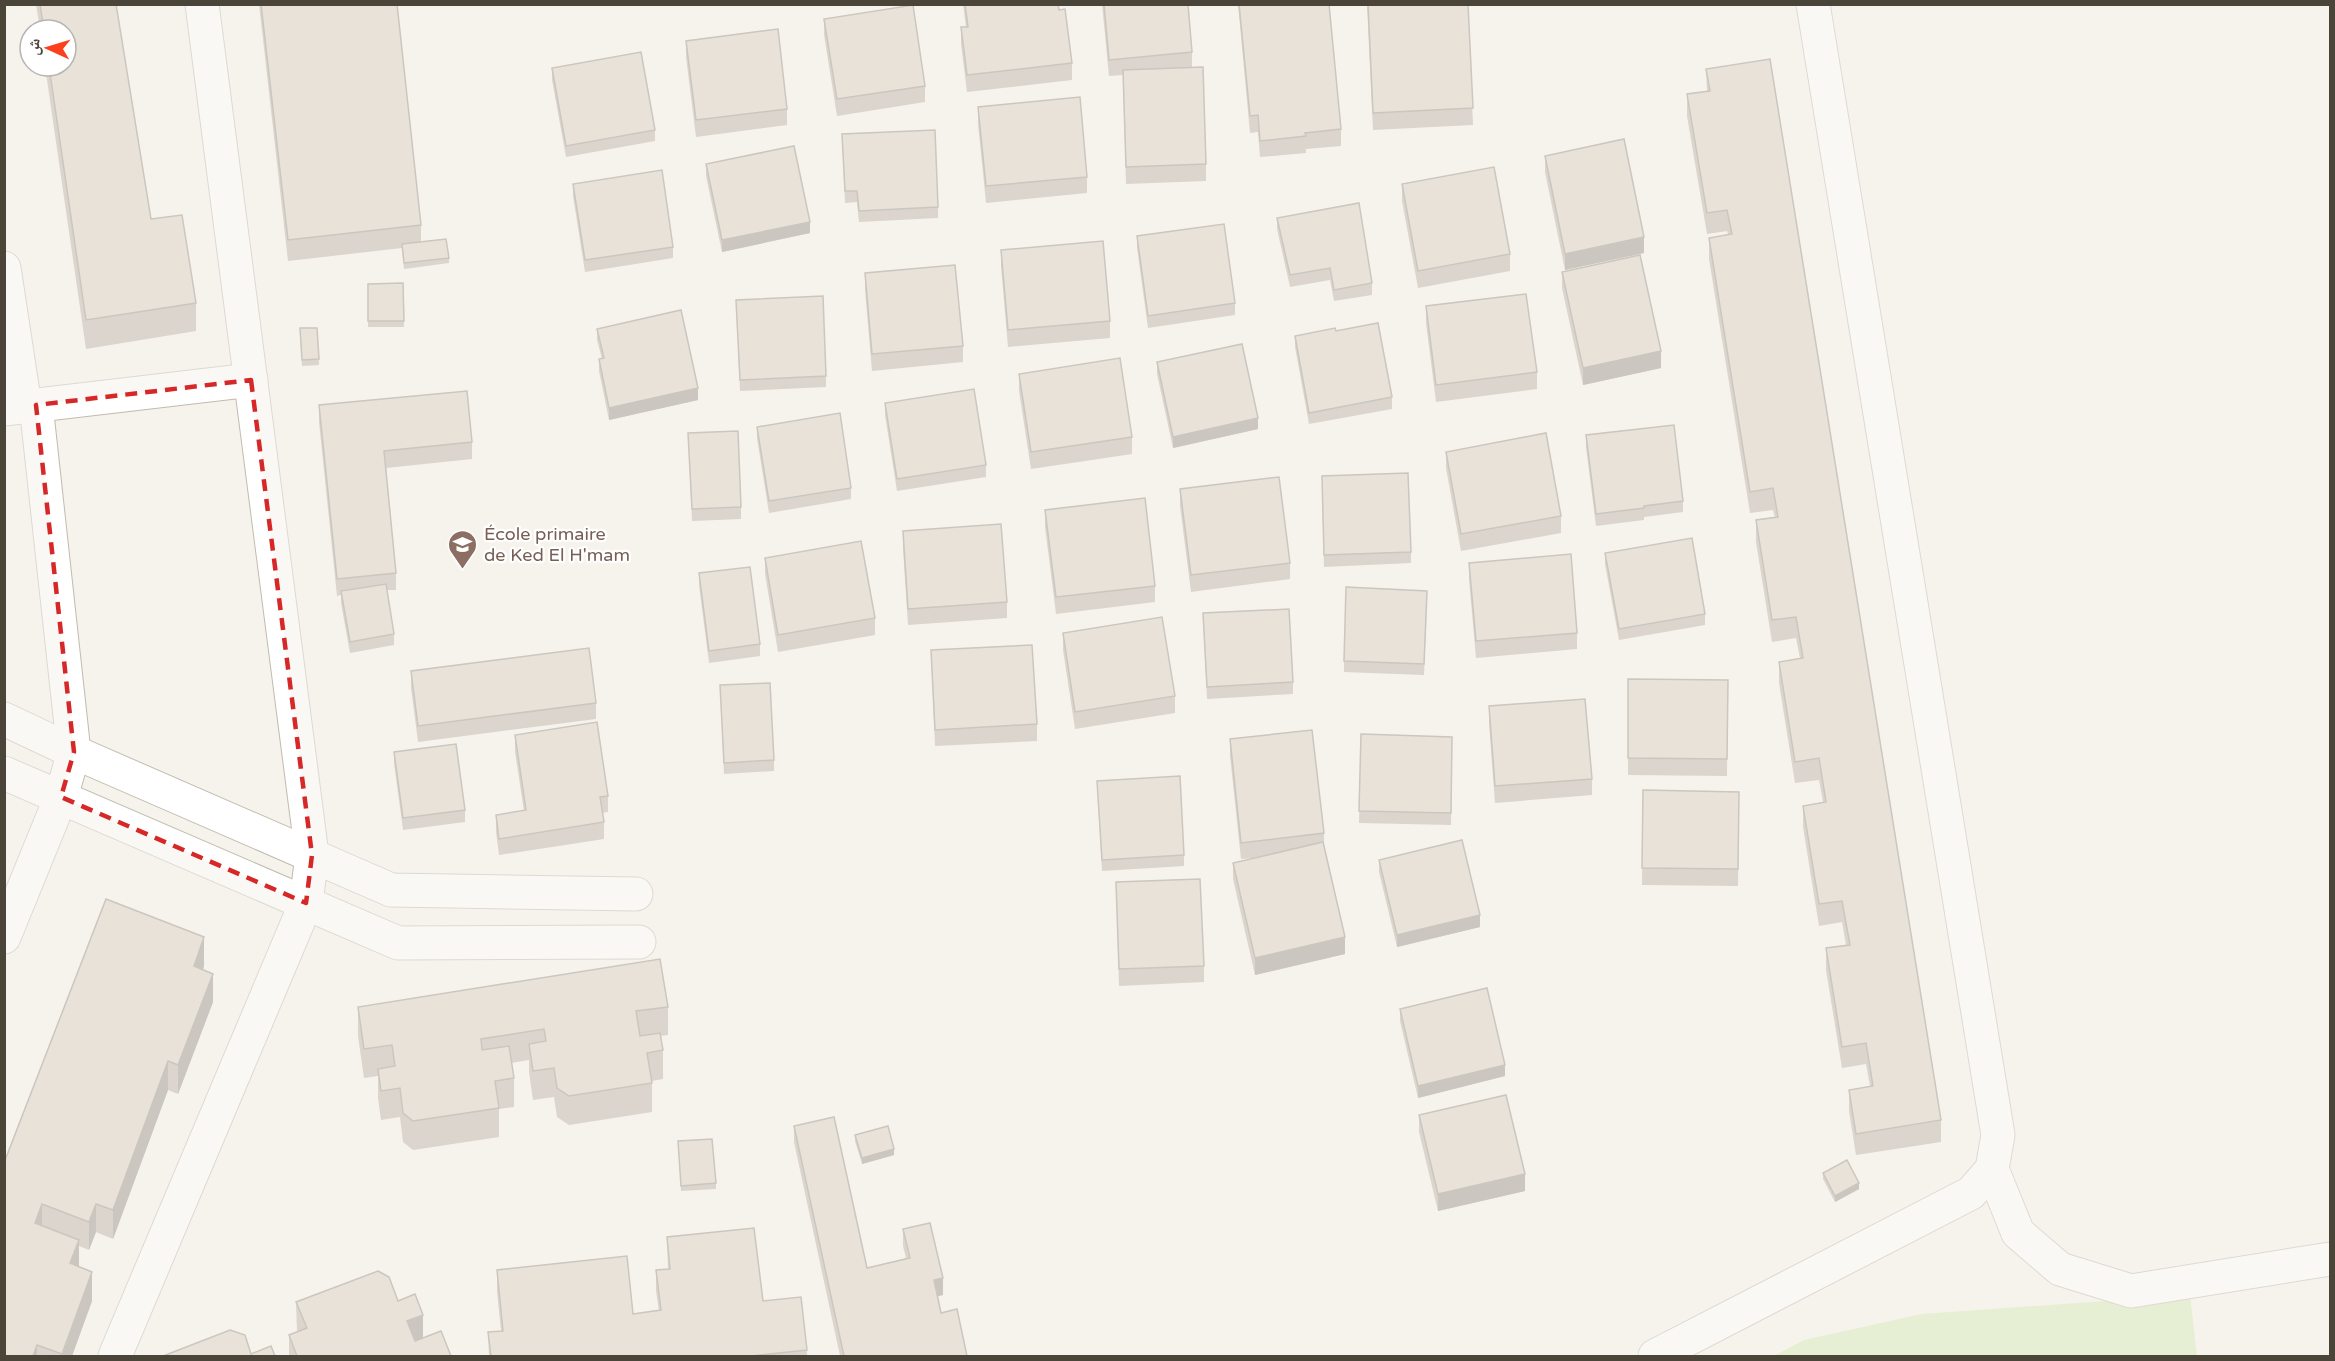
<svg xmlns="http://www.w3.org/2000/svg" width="2335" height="1361" viewBox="0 0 2335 1361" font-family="'Varela Round','Noto Naskh Arabic',sans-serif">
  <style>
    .green { fill: #d2eab5 }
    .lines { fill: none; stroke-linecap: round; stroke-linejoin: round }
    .minor-casing { stroke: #c2bbae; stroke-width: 35 }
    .minor { stroke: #fff; stroke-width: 33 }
    .wall { fill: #bab2a6 }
    .shaded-wall { fill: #979187 }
    .building { fill: #d8cfc1; stroke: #979187; stroke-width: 1.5 }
    .marked { fill: none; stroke: #d62828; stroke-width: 4.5; stroke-dasharray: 12 8; stroke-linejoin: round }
    .labels { text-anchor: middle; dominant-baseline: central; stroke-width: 4.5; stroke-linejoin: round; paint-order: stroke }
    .education-label { font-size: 18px; fill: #785e54; stroke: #fff; text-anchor: start }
  </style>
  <rect width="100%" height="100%" fill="#f6f3ec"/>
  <polygon class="green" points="2190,1295 2197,1356 1774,1356 1804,1340 1922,1314"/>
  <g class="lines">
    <defs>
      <g id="minor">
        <polyline points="4,268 25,406"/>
        <polyline points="4,409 251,380"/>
        <polyline points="4,719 74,752 391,890 636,894"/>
        <polyline points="4,773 398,943 639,942"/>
        <polyline points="4,937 61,797 74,752 36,405"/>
        <polyline points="1992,1169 2018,1233 2060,1269 2131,1291 2330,1259"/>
        <polyline points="115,1356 306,903 312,855 202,4"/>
        <polyline points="1655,1356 1971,1193 1992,1169 1998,1135 1813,4"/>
      </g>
    </defs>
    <use href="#minor" class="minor-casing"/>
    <use href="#minor" class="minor"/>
  </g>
  <g class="wall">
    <polygon points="36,4 116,4 151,219 196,303 196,331 86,349 45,66 66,66 66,30 40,30"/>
    <polygon points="259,4 397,4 421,225 421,242 449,258 449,263 404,269 402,248 288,261"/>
    <polygon points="963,4 1058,4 1072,63 1072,80 967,92 961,44 961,27 966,27"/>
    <polygon points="1102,4 1188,4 1192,52 1192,68 1206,164 1206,181 1126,184 1123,75 1109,76"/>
    <polygon points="1238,4 1329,4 1341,129 1341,146 1306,149 1306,153 1260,157 1258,132 1250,133"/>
    <polygon points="1367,4 1468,4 1473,125 1373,130"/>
    <polygon points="824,19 925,86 925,102 837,116 824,35"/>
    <polygon points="686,41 787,109 787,125 696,137 686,57"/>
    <polygon points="552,68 655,130 655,141 566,157 552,80"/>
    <polygon points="1706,69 1941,1120 1941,1142 1856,1155 1849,1111 1849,1090 1870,1086 1866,1064 1842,1068 1826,970 1826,948 1846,945 1842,922 1819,926 1803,827 1803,806 1823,802 1819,780 1795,783 1779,683 1779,662 1800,658 1796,638 1772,642 1756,542 1756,520 1775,518 1773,510 1750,513 1709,259 1709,238 1728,234 1727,231 1707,234 1687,116 1687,94 1707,91"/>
    <polygon points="978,107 1087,177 1087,193 986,203 978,124"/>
    <polygon points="842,134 938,207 938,218 859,222 857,202 845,203"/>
    <polygon points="1545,156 1644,253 1565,270 1545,172"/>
    <polygon points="706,164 810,233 722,252 706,176"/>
    <polygon points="573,184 673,247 673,258 585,272 573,196"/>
    <polygon points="1402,184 1510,254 1510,271 1418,288 1402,201"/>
    <polygon points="1277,218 1372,283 1372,295 1334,301 1330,280 1290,287 1277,229"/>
    <polygon points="1137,236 1235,303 1235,315 1148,328 1137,248"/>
    <polygon points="1001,250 1110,321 1110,338 1008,347 1001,266"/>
    <polygon points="1562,272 1661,368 1583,385 1562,288"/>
    <polygon points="865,273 963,346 963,362 872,371 865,290"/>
    <polygon points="403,283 404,327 368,327 368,284"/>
    <polygon points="736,300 826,376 826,387 740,391"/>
    <polygon points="1426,306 1537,372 1537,389 1436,402 1426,323"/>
    <polygon points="300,328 317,328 319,365 302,366"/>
    <polygon points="597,329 698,400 609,420 599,371 599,359 602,359 597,340"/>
    <polygon points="1336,331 1392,397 1392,409 1309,424 1295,347 1295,336"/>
    <polygon points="1157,362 1258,429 1173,448 1157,374"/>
    <polygon points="1019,374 1132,437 1132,454 1031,469 1019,391"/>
    <polygon points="885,403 986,465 986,477 897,491 885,415"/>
    <polygon points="319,405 472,442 472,459 386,468 396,573 396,590 387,590 394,634 394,645 350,653 341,603 341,595 337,596 319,422"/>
    <polygon points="757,427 851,488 851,499 769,513 757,438"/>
    <polygon points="688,433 741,507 741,519 692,521"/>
    <polygon points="1586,435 1683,501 1683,512 1644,517 1644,520 1596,526 1586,447"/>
    <polygon points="1446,452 1561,516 1561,533 1461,551 1446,468"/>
    <polygon points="1322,488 1411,552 1411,563 1324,567"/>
    <polygon points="1180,489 1290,563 1290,579 1191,592 1180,506"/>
    <polygon points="1045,510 1155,586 1155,602 1056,614 1045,527"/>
    <polygon points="903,531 1007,602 1007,618 908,625 903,548"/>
    <polygon points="1605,553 1705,614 1705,625 1619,640 1605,564"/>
    <polygon points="765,558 875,618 875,635 778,652 765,574"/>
    <polygon points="1469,563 1577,633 1577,649 1476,658 1469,579"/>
    <polygon points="699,573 760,644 760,656 709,663 699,585"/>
    <polygon points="1427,602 1424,675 1344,672 1344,661"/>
    <polygon points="1203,613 1293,682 1293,694 1207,699"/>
    <polygon points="1063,633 1175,696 1175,713 1075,729 1063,650"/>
    <polygon points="931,650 1037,724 1037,741 935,746"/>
    <polygon points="411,671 596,703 596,719 418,742 411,688"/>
    <polygon points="1628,679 1728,680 1727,776 1628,775"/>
    <polygon points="720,685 774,760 774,771 724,774"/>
    <polygon points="1489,706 1592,779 1592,795 1495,803 1489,723"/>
    <polygon points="1361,734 1452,737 1451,825 1359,823"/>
    <polygon points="515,735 608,796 608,812 602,813 604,822 604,839 499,855 496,832 496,815 524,811 515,752"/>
    <polygon points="1230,739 1324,833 1324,844 1345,954 1255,975 1233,879 1233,863 1253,858 1241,859 1230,756"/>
    <polygon points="394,752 465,810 465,822 403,830 394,763"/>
    <polygon points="1097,781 1184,855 1184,866 1102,871"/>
    <polygon points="1643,790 1739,792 1738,886 1642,885"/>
    <polygon points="1379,860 1480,927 1397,947 1379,872"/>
    <polygon points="1116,882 1204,966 1204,982 1119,986"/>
    <polygon points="204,966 203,970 213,1002 178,1094 168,1090 113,1239 96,1232 89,1250 79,1246 79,1267 92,1301 72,1356 4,1356 4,1163"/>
    <polygon points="358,1007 668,1007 668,1035 661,1036 663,1050 663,1079 652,1081 652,1112 569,1125 557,1117 554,1097 533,1100 529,1072 529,1060 511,1063 514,1078 514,1107 499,1109 499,1137 413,1150 403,1142 400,1117 381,1120 378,1098 378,1076 364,1078 358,1036"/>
    <polygon points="1400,1009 1505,1076 1418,1098 1400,1021"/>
    <polygon points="1419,1115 1525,1191 1438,1211 1419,1132"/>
    <polygon points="794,1126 867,1268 906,1258 903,1246 903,1229 943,1295 937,1296 941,1313 967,1356 840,1356 794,1142"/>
    <polygon points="855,1135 894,1155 862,1164 855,1141"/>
    <polygon points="678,1141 716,1183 716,1189 681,1191"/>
    <polygon points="1823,1173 1859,1189 1835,1202 1823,1179"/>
    <polygon points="667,1237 763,1301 807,1350 807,1356 489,1356 488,1332 501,1331 497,1291 497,1270 633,1314 659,1311 656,1291 656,1270 668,1269"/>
    <polygon points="398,1301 423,1338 451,1356 289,1356 289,1335 297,1332 296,1302"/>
  </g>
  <g class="shaded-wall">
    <polygon points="810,222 810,233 722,252 722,240"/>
    <polygon points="1644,237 1644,253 1565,270 1565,254"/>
    <polygon points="1661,351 1661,368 1583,385 1583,368"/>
    <polygon points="698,388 698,400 609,420 609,408"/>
    <polygon points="1258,418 1258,429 1173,448 1173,437"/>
    <polygon points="1480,915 1480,927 1397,947 1397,935"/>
    <polygon points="204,937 204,966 194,995 194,966"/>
    <polygon points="1345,937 1345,954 1255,975 1255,958"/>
    <polygon points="213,974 213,1002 178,1094 178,1065"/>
    <polygon points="168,1061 168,1090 113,1239 113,1210"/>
    <polygon points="1505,1065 1505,1076 1418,1098 1418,1086"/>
    <polygon points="894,1149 894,1155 862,1164 862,1158"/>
    <polygon points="1525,1174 1525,1191 1438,1211 1438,1194"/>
    <polygon points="1859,1183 1859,1189 1835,1202 1835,1196"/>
    <polygon points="42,1204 42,1232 35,1223"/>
    <polygon points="96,1204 96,1232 89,1250 89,1222"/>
    <polygon points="79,1240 79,1268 70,1263"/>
    <polygon points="92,1272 92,1301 72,1356 62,1356"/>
    <polygon points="943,1278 943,1295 934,1297 934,1280"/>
    <polygon points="423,1315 423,1344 407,1350 407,1321"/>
    <polygon points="37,1345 37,1356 33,1356"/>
  </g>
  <g class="building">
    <polygon points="40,4 116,4 151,219 182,215 196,303 86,320 49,66 66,66 66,30 44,30"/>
    <polygon points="261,4 397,4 421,225 288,240"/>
    <polygon points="965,4 1058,4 1059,10 1065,9 1072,63 967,75 961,27 968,27"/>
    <polygon points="1104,4 1188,4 1192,52 1109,60"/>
    <polygon points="1239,4 1329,4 1341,129 1305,133 1306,136 1260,141 1258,115 1250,116"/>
    <polygon points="1368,4 1468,4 1473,108 1373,113"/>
    <polygon points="913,5 925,86 837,99 824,19"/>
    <polygon points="778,29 787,109 696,120 686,41"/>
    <polygon points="641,52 655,130 566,146 552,68"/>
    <polygon points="1770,59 1941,1120 1856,1134 1849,1090 1873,1086 1866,1043 1842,1047 1826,948 1850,945 1842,901 1819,904 1803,806 1826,802 1819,758 1795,762 1779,662 1803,658 1796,617 1772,620 1756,520 1778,517 1773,488 1750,492 1709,238 1732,234 1727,210 1707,213 1687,94 1710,91 1706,69"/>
    <polygon points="1203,67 1206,164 1126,167 1123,70"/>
    <polygon points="1080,97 1087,177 986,186 978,107"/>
    <polygon points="935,130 938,207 859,211 857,191 845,191 842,134"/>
    <polygon points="1624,139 1644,237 1565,254 1545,156"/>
    <polygon points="794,146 810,222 722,240 706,164"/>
    <polygon points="1494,167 1510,254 1418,271 1402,184"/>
    <polygon points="662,170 673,247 585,260 573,184"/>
    <polygon points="1359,203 1372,283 1334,290 1330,268 1290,275 1277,218"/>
    <polygon points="1224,224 1235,303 1148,316 1137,236"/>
    <polygon points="446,239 449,258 404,263 402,244"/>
    <polygon points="1103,241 1110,321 1008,330 1001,250"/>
    <polygon points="1640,255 1661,351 1583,368 1562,272"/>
    <polygon points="955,265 963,346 872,354 865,273"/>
    <polygon points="403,283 404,321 368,321 368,284"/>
    <polygon points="1526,294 1537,372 1436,385 1426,306"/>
    <polygon points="823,296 826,376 740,380 736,300"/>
    <polygon points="681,310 698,388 609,408 599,359 604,358 597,329"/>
    <polygon points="1378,323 1392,397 1309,413 1295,336 1335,328 1336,331"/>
    <polygon points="300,328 317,328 319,359 302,360"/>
    <polygon points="1242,344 1258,418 1173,437 1157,362"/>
    <polygon points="1120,358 1132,437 1031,452 1019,374"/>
    <polygon points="974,389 986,465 897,479 885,403"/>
    <polygon points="467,391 472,442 384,451 396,573 337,579 319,405"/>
    <polygon points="840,413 851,488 769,501 757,427"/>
    <polygon points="1674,425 1683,501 1644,506 1644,508 1596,514 1586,435"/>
    <polygon points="738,431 741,507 692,509 688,433"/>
    <polygon points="1546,433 1561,516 1461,534 1446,452"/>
    <polygon points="1408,473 1411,552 1324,555 1322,476"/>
    <polygon points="1279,477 1290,563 1191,575 1180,489"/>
    <polygon points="1145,498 1155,586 1056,597 1045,510"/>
    <polygon points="1001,524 1007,602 908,609 903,531"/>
    <polygon points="1692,538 1705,614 1619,629 1605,553"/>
    <polygon points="861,541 875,618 778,635 765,558"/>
    <polygon points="1571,554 1577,633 1476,641 1469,563"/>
    <polygon points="750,567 760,644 709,651 699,573"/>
    <polygon points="386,584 394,634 350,642 341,591"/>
    <polygon points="1346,587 1427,591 1424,664 1344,661"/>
    <polygon points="1289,609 1293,682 1207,687 1203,613"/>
    <polygon points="1162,617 1175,696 1075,712 1063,633"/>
    <polygon points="1032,645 1037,724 935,730 931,650"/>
    <polygon points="589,648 596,703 418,726 411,671"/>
    <polygon points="1628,679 1728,680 1727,759 1628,758"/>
    <polygon points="770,683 774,760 724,763 720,685"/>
    <polygon points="1585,699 1592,779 1495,786 1489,706"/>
    <polygon points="597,722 608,796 600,797 604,822 499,839 496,815 526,810 515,735"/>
    <polygon points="1312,730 1324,833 1241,843 1230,739"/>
    <polygon points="1361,734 1452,737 1451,813 1359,811"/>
    <polygon points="456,744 465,810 403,818 394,752"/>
    <polygon points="1180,776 1184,855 1102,860 1097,781"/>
    <polygon points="1643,790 1739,792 1738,869 1642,868"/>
    <polygon points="1462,840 1480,915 1397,935 1379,860"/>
    <polygon points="1323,842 1345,937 1255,958 1233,863"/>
    <polygon points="1200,879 1204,966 1119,969 1116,882"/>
    <polygon points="106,899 204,937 194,966 213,974 178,1065 168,1061 113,1210 96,1204 89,1222 42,1204 35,1223 79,1240 70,1263 92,1272 62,1354 37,1345 33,1356 4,1356 4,1163"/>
    <polygon points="660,959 668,1007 636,1011 640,1036 660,1033 663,1050 647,1053 652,1083 569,1096 557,1088 554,1068 533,1071 529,1044 546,1041 544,1029 481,1039 482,1050 509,1046 514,1078 495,1081 499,1108 413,1121 403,1113 400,1088 381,1091 378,1069 395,1066 392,1045 364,1049 358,1007"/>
    <polygon points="1487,988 1505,1065 1418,1086 1400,1009"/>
    <polygon points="1506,1095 1525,1174 1438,1194 1419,1115"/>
    <polygon points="834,1117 867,1268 910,1258 903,1229 930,1223 943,1278 934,1280 941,1313 957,1309 967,1356 844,1356 794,1126"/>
    <polygon points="888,1126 894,1149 862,1158 855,1135"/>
    <polygon points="712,1139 716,1183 681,1186 678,1141"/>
    <polygon points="1847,1160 1859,1183 1835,1196 1823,1173"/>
    <polygon points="754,1228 763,1301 801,1297 807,1350 751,1356 491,1356 488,1332 503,1331 497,1270 627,1256 633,1314 661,1310 656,1270 670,1269 667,1237"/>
    <polygon points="378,1271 389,1277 398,1301 415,1294 423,1315 407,1321 415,1341 441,1331 451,1356 297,1356 289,1335 307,1328 296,1302"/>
    <polygon points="230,1330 245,1335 251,1354 271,1346 275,1356 163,1356"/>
  </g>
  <path d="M0 0H2335V1361H0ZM251,380L312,855L306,903L61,797L74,752L36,405Z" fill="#f6f3ec" fill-opacity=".55" fill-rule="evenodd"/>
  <path class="marked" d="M251,380L312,855L306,903L61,797L74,752L36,405Z"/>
  <defs>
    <symbol id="school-pin" viewBox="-11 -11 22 30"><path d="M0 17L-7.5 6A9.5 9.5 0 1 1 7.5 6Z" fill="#8d6e63" stroke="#fff"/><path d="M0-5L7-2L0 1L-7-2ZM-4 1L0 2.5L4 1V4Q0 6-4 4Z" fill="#fff"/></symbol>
  </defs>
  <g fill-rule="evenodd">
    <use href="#school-pin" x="446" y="528" width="33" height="45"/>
  </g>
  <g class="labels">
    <g class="education-label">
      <text x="484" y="534">École primaire<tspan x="484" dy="21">de Ked El H'mam</tspan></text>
    </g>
  </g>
  <rect width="2335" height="1361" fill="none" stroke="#4b4439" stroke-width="12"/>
  <g transform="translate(48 48) rotate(274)"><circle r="28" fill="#ffffff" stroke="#b7b4b0" stroke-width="1.5"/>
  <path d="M0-4.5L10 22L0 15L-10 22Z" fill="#fc3f1d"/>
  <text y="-9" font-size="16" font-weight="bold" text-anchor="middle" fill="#4b4439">ش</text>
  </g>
</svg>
